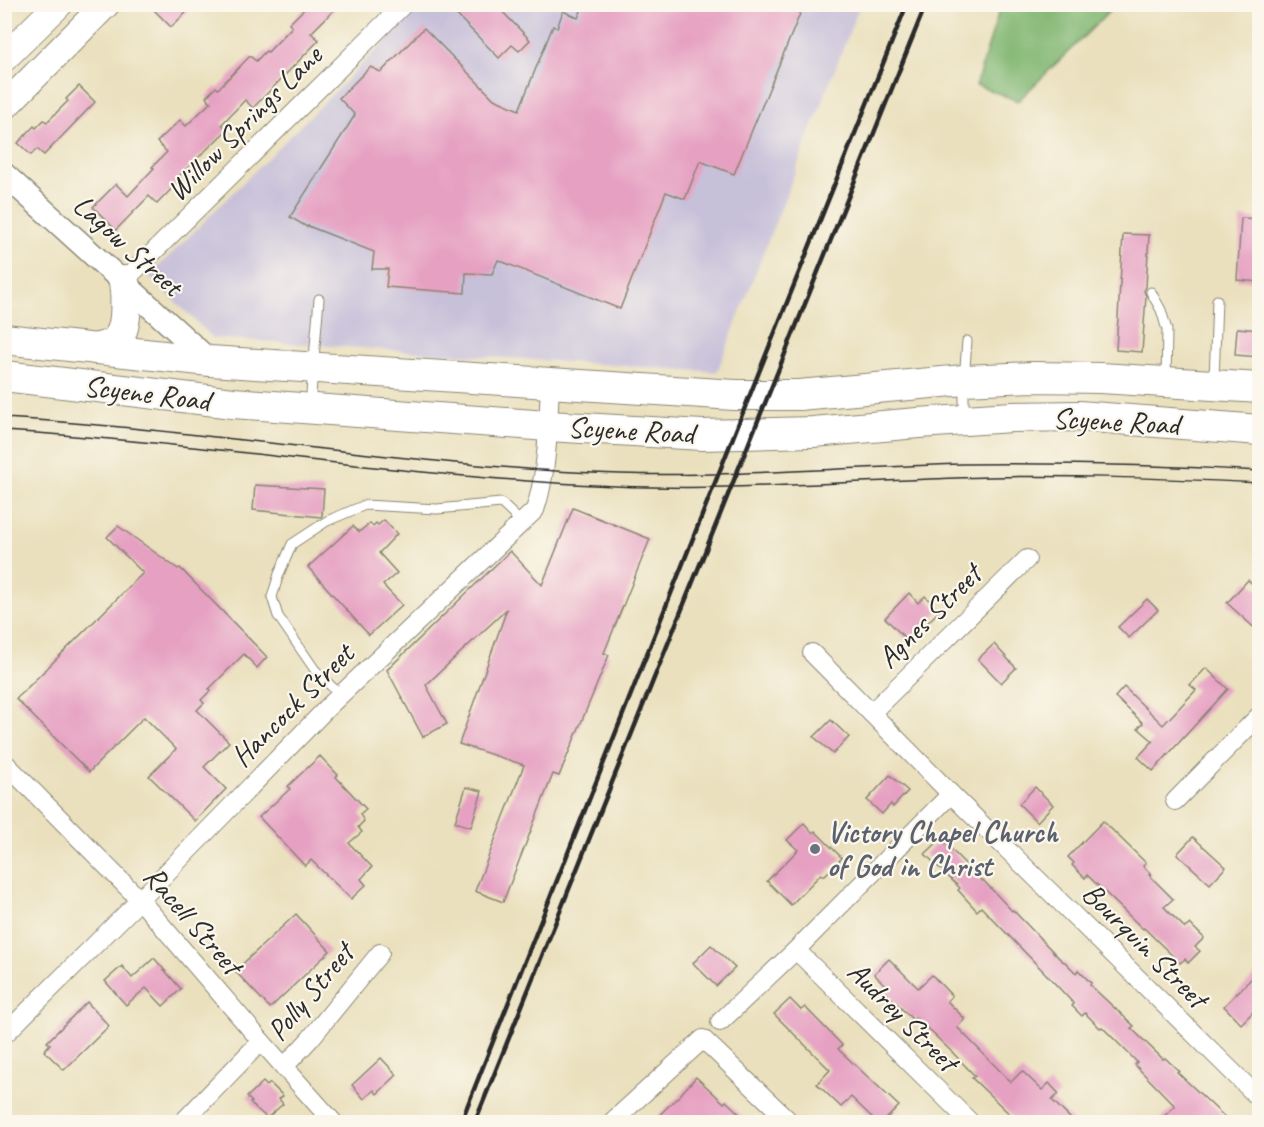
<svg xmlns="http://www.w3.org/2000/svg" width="1264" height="1127" viewBox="0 0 1264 1127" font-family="Caveat,sans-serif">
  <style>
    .industrial { fill: #c7c0d9 }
    .forest { fill: #82b773; stroke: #56714f; stroke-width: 1.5 }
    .building { fill: #e6a1c2 }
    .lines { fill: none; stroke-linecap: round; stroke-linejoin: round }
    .service-casing { stroke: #8a8674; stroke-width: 11 }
    .minor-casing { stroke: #8a8674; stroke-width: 20 }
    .tertiary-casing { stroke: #8a8674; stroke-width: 25 }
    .secondary-casing { stroke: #8a8674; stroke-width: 29 }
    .primary-casing { stroke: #8a8674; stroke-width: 32 }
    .service { stroke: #fff; stroke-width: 9 }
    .minor { stroke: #fff; stroke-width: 18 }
    .tertiary { stroke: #fff; stroke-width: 22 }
    .secondary { stroke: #fff; stroke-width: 27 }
    .primary { stroke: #fff; stroke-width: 30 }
    .tram { stroke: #2b2b2b; stroke-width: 1.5 }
    .rail { stroke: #2b2b2b; stroke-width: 4.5 }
    .worship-dot { fill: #6b7280; stroke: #fbf7ec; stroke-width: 2 }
    .labels { text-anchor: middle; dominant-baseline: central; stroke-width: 4.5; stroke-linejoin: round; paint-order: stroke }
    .street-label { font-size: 30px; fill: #2b2b2b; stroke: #fbf7ec }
    .worship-label { font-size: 30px; font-weight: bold; fill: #5b616d; stroke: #fbf7ec; text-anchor: start }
  </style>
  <rect width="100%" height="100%" fill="#fbf7ec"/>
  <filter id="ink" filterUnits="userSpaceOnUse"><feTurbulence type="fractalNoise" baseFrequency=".0167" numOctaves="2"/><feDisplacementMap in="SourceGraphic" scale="12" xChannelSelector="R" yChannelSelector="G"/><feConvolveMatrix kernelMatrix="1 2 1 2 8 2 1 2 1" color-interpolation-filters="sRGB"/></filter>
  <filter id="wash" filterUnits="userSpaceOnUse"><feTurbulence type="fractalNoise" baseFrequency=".008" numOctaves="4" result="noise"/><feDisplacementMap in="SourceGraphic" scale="24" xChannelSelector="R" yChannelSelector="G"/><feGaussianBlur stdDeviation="1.35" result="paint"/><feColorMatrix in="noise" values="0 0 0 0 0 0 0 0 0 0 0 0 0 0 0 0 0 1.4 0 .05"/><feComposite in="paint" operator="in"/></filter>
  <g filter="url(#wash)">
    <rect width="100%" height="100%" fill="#eae0bd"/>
    <polygon class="industrial" points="422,5 860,5 717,372 213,338 149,276"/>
    <polygon class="forest" points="1001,5 1001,4 1116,5 1018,101 976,85"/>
    <g id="blocks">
      <g class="building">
        <polygon points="148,4 195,4 171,27"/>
        <polygon points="309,4 340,4 311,33 319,40 253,108 245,100 222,124 227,130 179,176 181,179 157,204 149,196 116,230 93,207 116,184 128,196 154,168 152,167 167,152 157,142 180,120 186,126 211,102 206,97 216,87 218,89 250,56 256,61 266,51 268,52 292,27 289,24"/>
        <polygon points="446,4 495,4 530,40 519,51 512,45 499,58"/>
        <polygon points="584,4 804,4 734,174 700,161 685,199 666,192 620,309 498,260 492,274 466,273 465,293 386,287 388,269 372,269 374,252 308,226 307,227 290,217 355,115 339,98 370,67 381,72 424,28 494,99 519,110 553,26 557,28 563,11 578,18"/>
        <polygon points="79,86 95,102 44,155 37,149 31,155 18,143 34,126 36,128 44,120 47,122 68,101 66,99"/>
        <polygon points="1241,218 1260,219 1260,282 1237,280"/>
        <polygon points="1123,234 1149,235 1146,287 1144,291 1146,296 1142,352 1116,350"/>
        <polygon points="1237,328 1260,330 1260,357 1235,355"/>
        <polygon points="255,485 324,489 322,516 321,517 253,510"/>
        <polygon points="573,508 650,539 604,653 609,655 559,776 553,774 503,902 475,891 524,765 459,744 507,609 426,685 447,724 423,737 387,670 510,551 542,585"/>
        <polygon points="384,520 397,534 379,553 397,573 383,585 402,605 369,635 308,567 353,526 359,532 370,523 373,526 376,523 378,525"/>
        <polygon points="118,526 178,569 180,568 267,657 257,668 244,654 209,689 211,690 201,700 204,703 197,710 229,742 204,767 226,789 195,821 149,776 176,749 144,717 89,772 16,699 143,573 107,537"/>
        <polygon points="1248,580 1260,591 1260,633 1227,603"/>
        <polygon points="909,593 918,603 925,596 939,611 909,642 885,618"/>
        <polygon points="1147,599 1158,610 1129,638 1118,627"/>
        <polygon points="994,644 1016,668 1001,683 978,659"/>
        <polygon points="1206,668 1228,689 1153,771 1138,757 1153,741 1138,728 1143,723 1115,697 1124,687 1163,725 1196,690 1190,685"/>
        <polygon points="831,720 849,737 833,754 814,737"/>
        <polygon points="320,756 338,775 336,777 366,809 360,814 364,821 358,827 362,832 349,843 372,867 361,879 366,885 351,899 311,860 305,866 259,817 290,789 288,786"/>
        <polygon points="890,775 908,791 893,807 891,804 882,814 867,800"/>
        <polygon points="466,787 482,791 471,827 455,822"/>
        <polygon points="1035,787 1053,805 1037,822 1019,804"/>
        <polygon points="1103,821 1146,863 1143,866 1151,874 1149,875 1173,899 1164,907 1185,928 1190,924 1204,938 1195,947 1200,951 1188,963 1185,959 1180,963 1144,928 1143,929 1087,875 1085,878 1072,865 1074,863 1068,857"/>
        <polygon points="804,823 813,833 815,831 842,858 824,876 821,874 791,905 767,881 798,850 787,840"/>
        <polygon points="1193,837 1226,867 1210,884 1177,854"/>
        <polygon points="941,839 982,881 983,880 1012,911 1013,910 1062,961 1065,962 1076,973 1078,970 1091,983 1090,985 1134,1026 1131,1028 1163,1059 1165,1058 1179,1071 1177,1072 1230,1122 1158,1122 1175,1106 1135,1065 1137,1062 1102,1027 1100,1028 1085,1013 1082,1016 1072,1006 1074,1004 1046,974 981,907 977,911 958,890 960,888 925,854"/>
        <polygon points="296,914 330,951 270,1008 235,971"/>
        <polygon points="711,945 735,968 716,986 693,963"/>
        <polygon points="154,958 181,989 163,1006 146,988 126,1005 105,981 122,966 132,978"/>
        <polygon points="889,959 918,988 932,975 952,996 947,1001 965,1019 957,1027 1011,1082 1022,1071 1042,1090 1049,1083 1059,1094 1052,1100 1074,1122 1018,1122 972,1078 975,1076 954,1054 923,1024 922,1024 915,1018 913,1020 882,989 885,985 874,974"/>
        <polygon points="1260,970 1260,1005 1241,1024 1224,1006"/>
        <polygon points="790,999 801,1010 805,1007 842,1045 838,1049 899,1106 883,1122 877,1122 851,1097 841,1107 817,1084 830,1070 774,1014"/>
        <polygon points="87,1002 109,1026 64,1070 44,1051 50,1044 47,1042"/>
        <polygon points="381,1058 397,1075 377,1094 374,1090 364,1099 352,1085"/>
        <polygon points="696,1077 724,1103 726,1101 748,1122 652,1122 679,1096"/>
        <polygon points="263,1082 267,1086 270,1083 283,1096 279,1099 283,1104 267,1118 250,1103 252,1102 247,1097"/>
      </g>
    </g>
  </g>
  <g filter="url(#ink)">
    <use href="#blocks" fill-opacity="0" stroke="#8a8674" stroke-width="1.5"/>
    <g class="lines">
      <defs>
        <g id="service">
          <polyline points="1151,292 1161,310 1167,330 1166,380"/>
          <polyline points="1214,380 1217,300"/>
          <polyline points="310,406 319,299"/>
          <polyline points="964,415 964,380 967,341"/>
          <polyline points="340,695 315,670 278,616 272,597 279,574 292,544 327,521 365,505 437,509 501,503 521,522"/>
        </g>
        <g id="minor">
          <polyline points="124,281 404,4"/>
          <polyline points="812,653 951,794 1260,1099"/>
          <polyline points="871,713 1027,559"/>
          <polyline points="4,762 140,900 261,1041 333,1122"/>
          <polyline points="1175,801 1260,715"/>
          <polyline points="796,950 970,1122"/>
          <polyline points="720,1022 796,950 951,794"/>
          <path d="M4,1035L140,900L330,705L535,510C548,471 548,425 550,384"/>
          <polyline points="284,1067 310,1039 380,953"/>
          <polyline points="183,1122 261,1041"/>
          <polyline points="612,1122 703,1039 790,1122"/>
        </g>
        <polyline id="tertiary" points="4,174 210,361"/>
        <g id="secondary">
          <polyline points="4,58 59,4"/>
          <polyline points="4,107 106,4"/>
        </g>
        <g id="primary">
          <polyline points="4,339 210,361 735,395 799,395 964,380 1033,377 1101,378 1260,388"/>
          <path d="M95,349C102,347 112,345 117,339C128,328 126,296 124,281"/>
          <polyline points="4,376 233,403 548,426 702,435 813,432 918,423 1012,417 1079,416 1260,430"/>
        </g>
      </defs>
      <use href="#service" class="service-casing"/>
      <use href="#minor" class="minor-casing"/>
      <use href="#tertiary" class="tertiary-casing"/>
      <use href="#secondary" class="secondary-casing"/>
      <use href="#primary" class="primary-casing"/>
      <use href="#service" class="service"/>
      <use href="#minor" class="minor"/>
      <use href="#tertiary" class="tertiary"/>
      <use href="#secondary" class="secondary"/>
      <use href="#primary" class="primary"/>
      <g class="tram">
        <path d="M4,418C211,430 415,467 621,474C735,477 849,467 963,464C1062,463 1161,465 1260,471"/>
        <path d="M4,431C209,443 411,478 615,486C729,491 843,482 956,478C1057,474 1159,478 1260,483"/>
      </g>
      <g class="rail">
        <polyline points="461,1122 759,372 907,4"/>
        <polyline points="475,1122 926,4"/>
      </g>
    </g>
  </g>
  <circle class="worship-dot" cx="815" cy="849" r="6"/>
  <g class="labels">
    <g class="street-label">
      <text transform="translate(244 123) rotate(-45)">Willow Springs Lane</text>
      <text transform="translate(128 245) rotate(42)">Lagow Street</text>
      <text transform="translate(147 393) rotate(7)">Scyene Road</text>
      <text transform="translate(1116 421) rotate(3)">Scyene Road</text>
      <text transform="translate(631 430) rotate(3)">Scyene Road</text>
      <text transform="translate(929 616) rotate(-45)">Agnes Street</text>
      <text transform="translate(292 705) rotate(-45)">Hancock Street</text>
      <text transform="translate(193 920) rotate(49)">Racell Street</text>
      <text transform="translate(1145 945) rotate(45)">Bourquin Street</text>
      <text transform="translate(310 992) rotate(-50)">Polly Street</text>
      <text transform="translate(903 1016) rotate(45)">Audrey Street</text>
    </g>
    <g class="worship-label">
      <text x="827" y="832">Victory Chapel Church<tspan x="827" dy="34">of God in Christ</tspan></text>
    </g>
  </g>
  <rect width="1264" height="1127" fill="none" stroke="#fbf7ec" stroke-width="24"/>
</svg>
